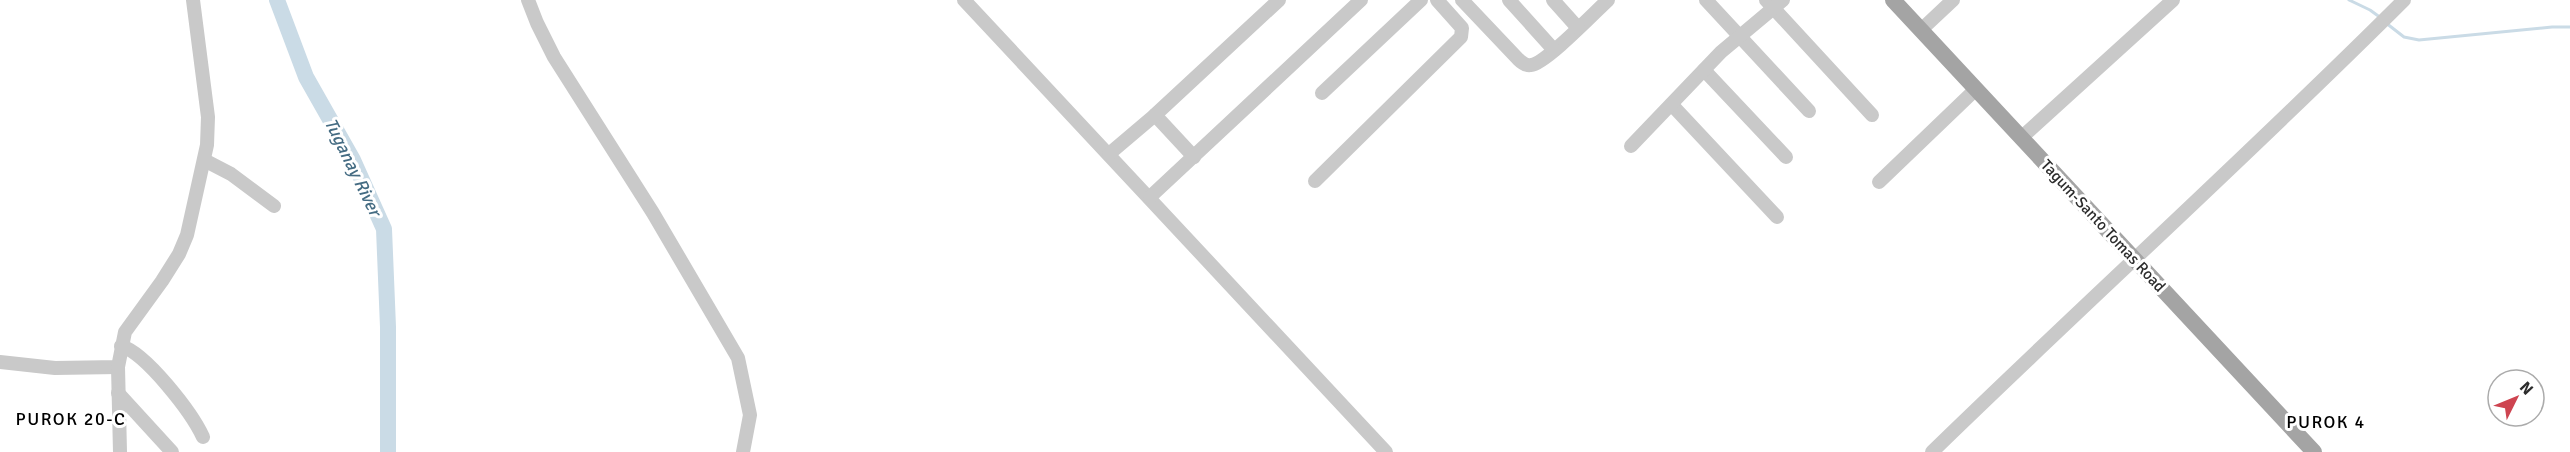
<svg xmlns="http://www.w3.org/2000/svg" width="2570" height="452" viewBox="0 0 2570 452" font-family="Signika,sans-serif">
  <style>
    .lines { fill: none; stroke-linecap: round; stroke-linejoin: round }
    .stream { stroke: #cadbe6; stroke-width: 3 }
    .river { stroke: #cadbe6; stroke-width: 16 }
    .minor { stroke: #c9c9c9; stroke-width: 14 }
    .major { stroke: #a4a4a4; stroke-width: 16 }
    .labels { text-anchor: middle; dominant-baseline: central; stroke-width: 6; stroke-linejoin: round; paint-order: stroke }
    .street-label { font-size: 16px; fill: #2c2c2c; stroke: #fff }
    .water-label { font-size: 18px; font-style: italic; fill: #456c83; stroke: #fff }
    .neighbourhood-label { font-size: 18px; letter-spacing: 1.5px; fill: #000; stroke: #fff }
  </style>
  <rect width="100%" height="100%" fill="#fff"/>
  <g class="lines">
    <g class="stream">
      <polyline points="2349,0 2370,10 2381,18"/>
      <polyline points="2386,23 2404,37 2419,40 2552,27 2570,27"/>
    </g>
    <polyline class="river" points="277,0 306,77 353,160 384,229 388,327 388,452"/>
    <g class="minor">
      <polyline points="528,0 537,23 554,57 653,213 738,358 750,415 743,452"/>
      <polyline points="964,0 1386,452"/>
      <path d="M1462,0L1518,59C1522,63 1526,66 1531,65C1545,64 1595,12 1608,0"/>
      <polyline points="1509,0 1554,50"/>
      <polyline points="1553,0 1578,28"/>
      <polyline points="1706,0 1809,111"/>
      <polyline points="1766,0 1872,115"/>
      <polyline points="1921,30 1953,0"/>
      <polyline points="1704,70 1786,157"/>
      <polyline points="1322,93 1421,0"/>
      <polyline points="1672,105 1777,217"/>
      <polyline points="1155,115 1194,157"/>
      <polyline points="2021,138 2173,0"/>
      <polyline points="1631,146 1721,52 1783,0"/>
      <polyline points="1109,154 1155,115 1279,0"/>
      <polyline points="204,160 231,174 274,206"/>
      <polyline points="1315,181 1461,37 1462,28 1437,0"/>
      <polyline points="1879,182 1976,89"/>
      <polyline points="1150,197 1361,0"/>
      <path d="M121,346C146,353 192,413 203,437"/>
      <polyline points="0,362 55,368 118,367 125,332 162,281 179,254 187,235 207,145 208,117 193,0"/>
      <polyline points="118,367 120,452"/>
      <polyline points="118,393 172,452"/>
      <path d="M1932,452C2088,300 2250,154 2404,0"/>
    </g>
    <polyline class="major" points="1893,0 2314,452"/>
  </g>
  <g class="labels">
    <g class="street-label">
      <text transform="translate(2103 226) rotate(47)">Tagum-Santo Tomas Road</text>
    </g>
    <g class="water-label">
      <text transform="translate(353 167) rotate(64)">Tuganay River</text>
    </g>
    <g class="neighbourhood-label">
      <text x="71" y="419">PUROK 20-C</text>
      <text x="2326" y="422">PUROK 4</text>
    </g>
  </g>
  <g transform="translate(2516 398) rotate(47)"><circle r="28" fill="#ffffff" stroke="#ababab" stroke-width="1.5"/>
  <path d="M0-4.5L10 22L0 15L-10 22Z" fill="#ce4450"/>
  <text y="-9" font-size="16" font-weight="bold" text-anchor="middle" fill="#2c2c2c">N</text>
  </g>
</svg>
